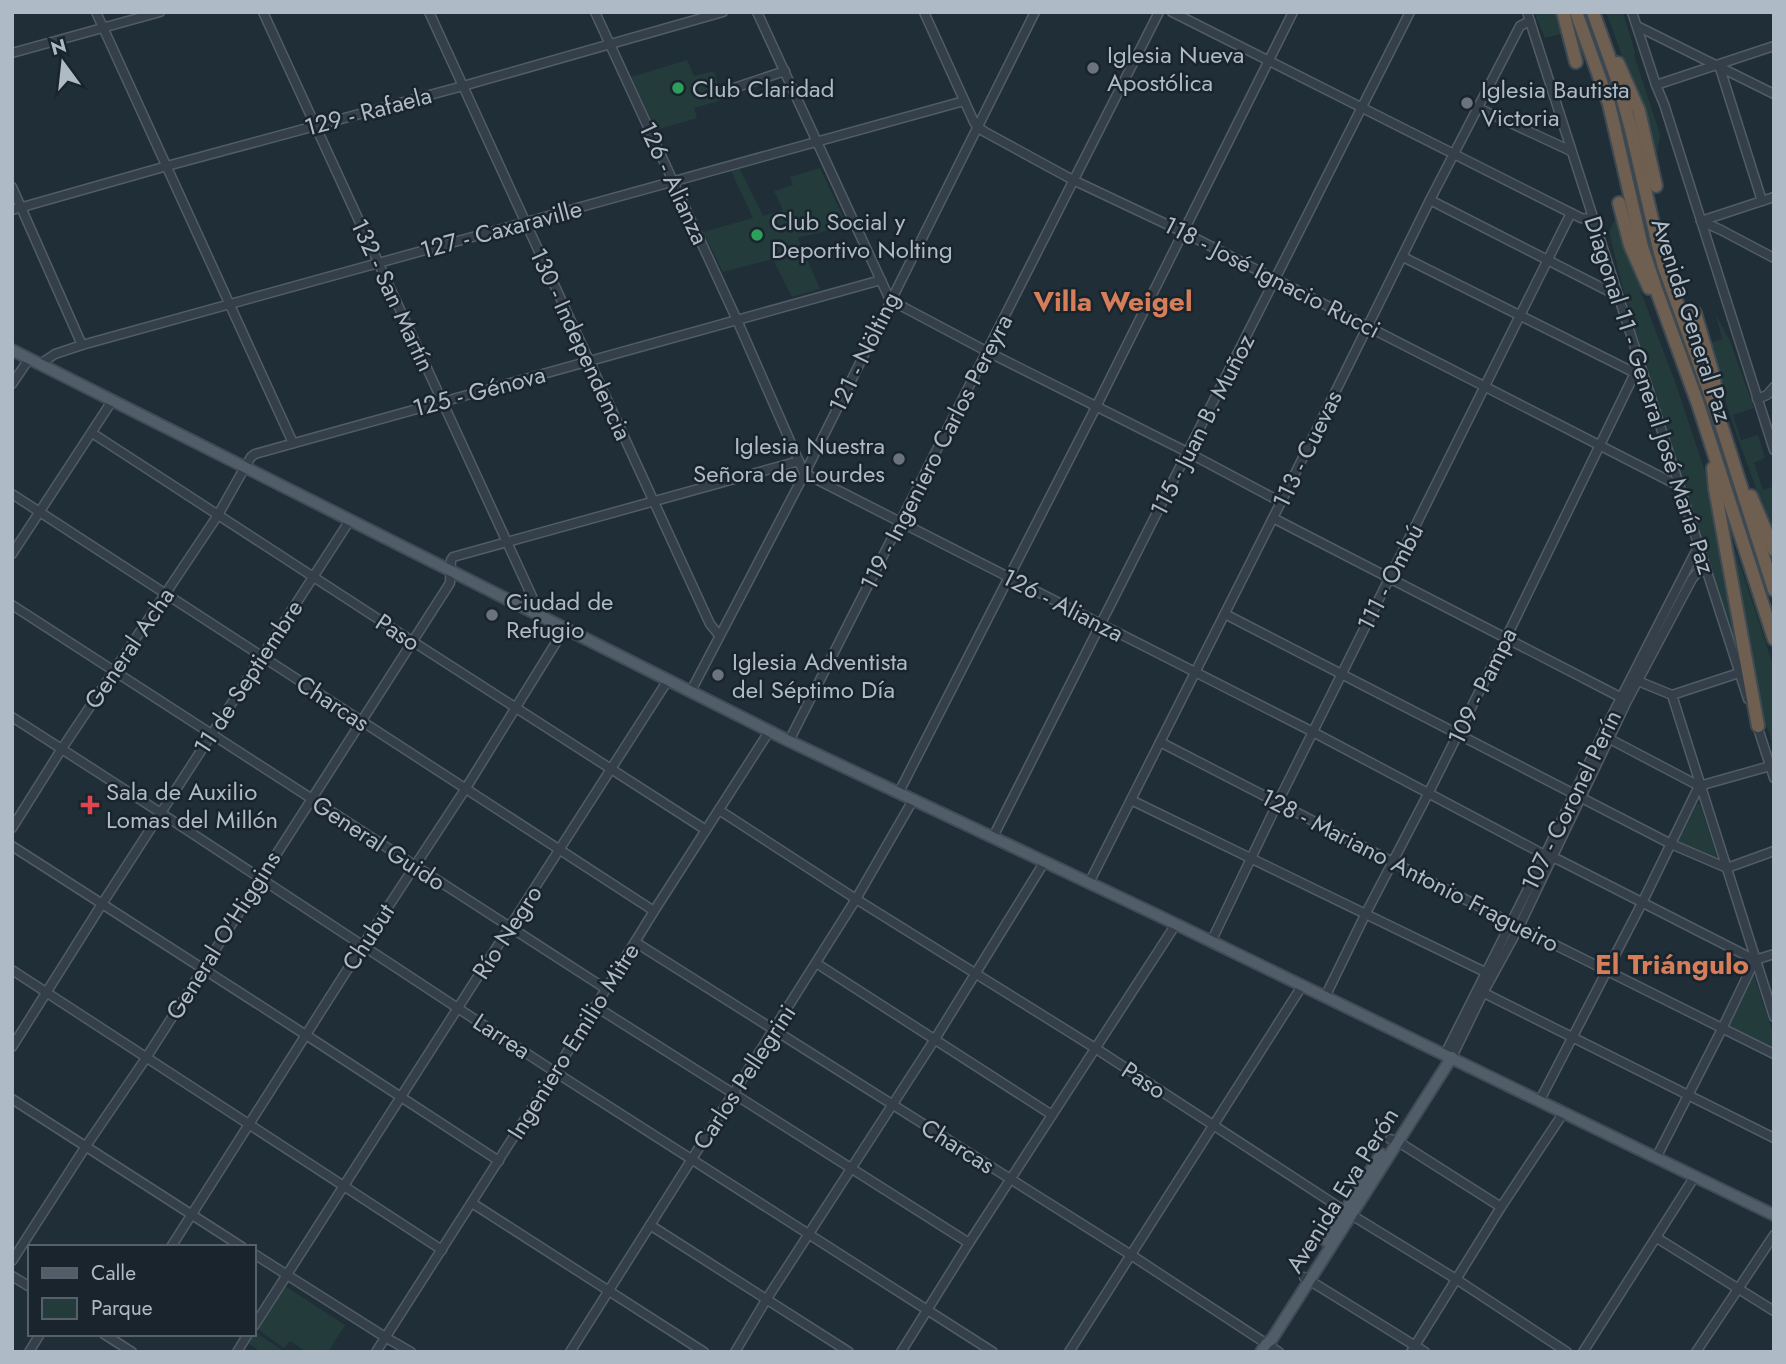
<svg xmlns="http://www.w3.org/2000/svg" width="1786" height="1364" viewBox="0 0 1786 1364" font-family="Jost,sans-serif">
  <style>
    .green { fill: #233b3a }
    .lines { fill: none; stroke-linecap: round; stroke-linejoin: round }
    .minor-casing { stroke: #515d66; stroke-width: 11 }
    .major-casing { stroke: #404b55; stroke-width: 14 }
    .highway-casing { stroke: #3e4a53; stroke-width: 16 }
    .minor { stroke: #343f49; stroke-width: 8 }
    .major { stroke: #515e69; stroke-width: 10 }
    .highway { stroke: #6f5f50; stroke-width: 12 }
    .worship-dot { fill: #6b7280; stroke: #19242d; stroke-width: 2.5 }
    .leisure-dot { fill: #2e9e5b; stroke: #19242d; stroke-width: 2.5 }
    .health-dot { fill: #e0444e; stroke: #19242d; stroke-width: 2.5 }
    .labels { text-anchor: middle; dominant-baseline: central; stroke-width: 5; stroke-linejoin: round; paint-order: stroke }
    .poi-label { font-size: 24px; fill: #aebac5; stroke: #19242d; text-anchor: start }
    .street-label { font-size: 24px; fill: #aebac5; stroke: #19242d }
    .quarter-label { font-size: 28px; font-weight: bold; fill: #d57e59; stroke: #19242d }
  </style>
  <rect width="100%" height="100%" fill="#202e38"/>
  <g class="green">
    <polygon points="1534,12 1559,12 1564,33 1545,38"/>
    <polygon points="1606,12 1623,12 1635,52 1634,55 1659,131 1660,136 1655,165 1642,110"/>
    <polygon points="687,60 694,76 714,71 722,100 694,108 697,118 656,130 631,77"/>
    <polygon points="820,168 847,225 798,238 820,289 792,297 773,259 723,272 703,232 753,218 731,171 740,169 763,216 783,210 774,191 793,185 790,177"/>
    <polygon points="1618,213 1623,235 1642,295 1674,379 1709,484 1741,664 1627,304 1610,236 1610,230"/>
    <polygon points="1716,315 1730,341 1754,408 1733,415 1741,440 1758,435 1765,458 1754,463 1763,490 1774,486 1774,539 1729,413 1710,343 1722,339"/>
    <polygon points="1729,532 1774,668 1774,747 1757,699"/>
    <polygon points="1697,804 1700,804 1717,857 1715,858 1677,841"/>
    <polygon points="1751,974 1754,976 1774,1036 1774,1050 1727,1028 1749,976"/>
    <polygon points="285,1286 345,1325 328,1352 307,1352 290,1341 284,1348 257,1329"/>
    <polygon points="255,1332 285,1352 261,1352 248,1343"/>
  </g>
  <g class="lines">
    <defs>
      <g id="minor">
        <polyline points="96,12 293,443"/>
        <polyline points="263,12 541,616"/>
        <polyline points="429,12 710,624 719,635"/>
        <polyline points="595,12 737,320 804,473 1313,732 1545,855 1559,860 1755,960 1774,954"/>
        <polyline points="757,12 890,300 988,352 1189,453 1281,502"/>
        <polyline points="924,12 974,122 977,127 985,132 1073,180 1183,232 1679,486"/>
        <polyline points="1172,12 1571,213 1581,218 1594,219"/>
        <polyline points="1527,12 1748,699"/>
        <polyline points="1632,12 1656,85 1664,104 1774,450"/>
        <polyline points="1637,26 1774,94"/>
        <polyline points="12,53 160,12"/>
        <polyline points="1719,65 1762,201"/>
        <polyline points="1656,85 1774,46"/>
        <polyline points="725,91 785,71"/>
        <polyline points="1478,108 1571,151"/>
        <polyline points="12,187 82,345"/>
        <polyline points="1430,200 1618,296"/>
        <polyline points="12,210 167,166 463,86 723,12"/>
        <polyline points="1701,221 1721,230 1774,258"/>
        <polyline points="1701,221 1774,197"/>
        <polyline points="1403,257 1635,373 1638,372"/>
        <polyline points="40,364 55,354 82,345 964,101"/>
        <polyline points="12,384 29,359"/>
        <polyline points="1757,399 1767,395 1774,387"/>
        <polyline points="92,433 412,641 706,830"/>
        <polyline points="12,494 654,911"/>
        <polyline points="1273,518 1624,699"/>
        <polyline points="12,554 112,401"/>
        <polyline points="12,605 606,989"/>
        <polyline points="1225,614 1671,844 1727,868 1774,851"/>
        <polyline points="1633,679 1672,695 1739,673"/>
        <polyline points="691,691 807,469 1035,12"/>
        <polyline points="1672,695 1774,1017"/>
        <polyline points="12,717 161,813 555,1072 993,1352"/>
        <polyline points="1757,725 1774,778"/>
        <polyline points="1606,737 1699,786 1774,765"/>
        <polyline points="789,741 1159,12"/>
        <polyline points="1160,742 1511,923 1774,1054"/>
        <polyline points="899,792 1096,407 1293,12"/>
        <polyline points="1131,800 1487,973"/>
        <polyline points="719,810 856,899 1095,1048 1345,1211 1456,1279 1567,1352"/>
        <polyline points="12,828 61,750 218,515 245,467 251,457 255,454 881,280"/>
        <polyline points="993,837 1410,12"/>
        <polyline points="12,846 306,1035 499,1161"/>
        <polyline points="1089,883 1281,502 1430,200 1520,26 1530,21"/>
        <polyline points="635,942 1131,1255 1279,1352"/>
        <polyline points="1211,942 1278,802 1571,213"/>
        <polyline points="816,963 1052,1115"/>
        <polyline points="12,970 442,1250"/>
        <polyline points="1480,991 1774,1138"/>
        <polyline points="1325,997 1365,915 1428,794 1506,638 1635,373"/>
        <polyline points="595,1006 969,1243"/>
        <polyline points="12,1047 102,904 350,520"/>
        <polyline points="1445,1054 1545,855 1606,727 1698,547"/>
        <polyline points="1452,1057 1483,993 1519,927 1627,701 1692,579 1697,573 1706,569"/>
        <polyline points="12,1099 242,1247"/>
        <polyline points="1540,1100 1642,903 1699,786"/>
        <polyline points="1390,1139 1397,1141 1501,1207"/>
        <polyline points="1656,1158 1722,1029 1755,960"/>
        <polyline points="472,1203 704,1352"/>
        <polyline points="650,1225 849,1352"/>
        <polyline points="1657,1238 1774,1311"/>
        <polyline points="171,1247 363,945 466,788 565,628"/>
        <polyline points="254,1254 385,1337 411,1352"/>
        <polyline points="12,1261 86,1146 146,1058 450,583 451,560 453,557 799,461"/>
        <polyline points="12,1276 30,1287"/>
        <polyline points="1304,1277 1425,1352"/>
        <polyline points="254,1326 668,680"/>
        <polyline points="104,1334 132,1352"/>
        <polyline points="29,1352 40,1334"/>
        <polyline points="237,1352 248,1334"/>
        <polyline points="376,1352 555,1072 654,911 770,730"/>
        <polyline points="570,1352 856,899 913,800"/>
        <polyline points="735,1352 766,1300 935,1039 1045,861"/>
        <polyline points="901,1352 969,1243 1176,924"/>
        <polyline points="1069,1352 1302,986"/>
        <polyline points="1411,1352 1501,1207 1564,1112"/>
        <polyline points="1583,1352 1695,1176"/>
        <polyline points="1696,1352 1774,1235"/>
      </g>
      <g id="major">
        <polyline points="12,350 789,741 1157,915 1774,1215"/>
        <polyline points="1326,1241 1381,1154"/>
        <polyline points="1261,1352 1266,1344 1272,1339 1452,1057"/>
      </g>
      <g id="highway">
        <polyline points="1563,12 1576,62"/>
        <polyline points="1576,12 1609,104 1642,247 1656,289 1698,404 1774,639"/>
        <polyline points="1593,12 1618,82 1631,129 1658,245 1664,267 1723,430 1774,590"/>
        <polyline points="1618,63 1639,111 1656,186"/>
        <polyline points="1619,203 1630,245 1649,288"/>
        <polyline points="1695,313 1713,374 1717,395"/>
        <polyline points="1713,468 1715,489 1758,726"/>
        <polyline points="1751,496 1774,550"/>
      </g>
    </defs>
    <use href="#minor" class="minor-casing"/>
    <use href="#major" class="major-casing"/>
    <use href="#highway" class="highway-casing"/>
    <use href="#minor" class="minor"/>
    <use href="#major" class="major"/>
    <use href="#highway" class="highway"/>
  </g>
  <g class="worship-dot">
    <circle cx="1093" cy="68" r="7"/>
    <circle cx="1467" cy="103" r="7"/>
    <circle cx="899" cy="459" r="7"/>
    <circle cx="492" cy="615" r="7"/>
    <circle cx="718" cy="675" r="7"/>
  </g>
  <g class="leisure-dot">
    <circle cx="678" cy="88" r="7"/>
    <circle cx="757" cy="235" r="7"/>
  </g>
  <path class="health-dot" d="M86.5 794.5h7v7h7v7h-7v7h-7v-7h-7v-7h7z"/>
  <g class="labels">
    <g class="poi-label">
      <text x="1107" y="54">Iglesia Nueva<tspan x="1107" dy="28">Apostólica</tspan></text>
      <text x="692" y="88">Club Claridad</text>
      <text x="1481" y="89">Iglesia Bautista<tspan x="1481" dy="28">Victoria</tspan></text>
      <text x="771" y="221">Club Social y<tspan x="771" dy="28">Deportivo Nolting</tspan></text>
      <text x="885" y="445" text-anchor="end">Iglesia Nuestra<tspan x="885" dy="28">Señora de Lourdes</tspan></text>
      <text x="506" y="601">Ciudad de<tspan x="506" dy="28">Refugio</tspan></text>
      <text x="732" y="661">Iglesia Adventista<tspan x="732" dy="28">del Séptimo Día</tspan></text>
      <text x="106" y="791">Sala de Auxilio<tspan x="106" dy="28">Lomas del Millón</tspan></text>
    </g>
    <g class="street-label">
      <text transform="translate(368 111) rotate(-15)">129 - Rafaela</text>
      <text transform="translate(674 183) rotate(65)">126 - Alianza</text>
      <text transform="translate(501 229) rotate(-15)">127 - Caxaraville</text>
      <text transform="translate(1272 277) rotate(27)">118 - José Ignacio Rucci</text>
      <text transform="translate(393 295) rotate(65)">132 - San Martín</text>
      <text transform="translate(1692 320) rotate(72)">Avenida General Paz</text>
      <text transform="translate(581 344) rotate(65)">130 - Independencia</text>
      <text transform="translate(864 352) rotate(-64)">121 - Nölting</text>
      <text transform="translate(479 391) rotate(-15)">125 - Génova</text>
      <text transform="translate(1650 395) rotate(72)">Diagonal 11 - General José María Paz</text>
      <text transform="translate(1202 425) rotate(-63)">115 - Juan B. Muñoz</text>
      <text transform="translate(1307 449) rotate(-64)">113 - Cuevas</text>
      <text transform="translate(936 452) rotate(-63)">119 - Ingeniero Carlos Pereyra</text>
      <text transform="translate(1390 577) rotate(-63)">111 - Ombú</text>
      <text transform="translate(1063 605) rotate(27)">126 - Alianza</text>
      <text transform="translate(398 632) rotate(33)">Paso</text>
      <text transform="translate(129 648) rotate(-56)">General Acha</text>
      <text transform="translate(248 677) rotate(-57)">11 de Septiembre</text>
      <text transform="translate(1482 686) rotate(-64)">109 - Pampa</text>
      <text transform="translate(333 703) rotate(33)">Charcas</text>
      <text transform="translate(1571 800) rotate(-64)">107 - Coronel Perín</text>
      <text transform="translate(379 843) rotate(33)">General Guido</text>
      <text transform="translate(1410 870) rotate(27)">128 - Mariano Antonio Fragueiro</text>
      <text transform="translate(507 932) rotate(-57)">Río Negro</text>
      <text transform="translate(223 935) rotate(-58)">General O'Higgins</text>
      <text transform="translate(368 937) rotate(-57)">Chubut</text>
      <text transform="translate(502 1036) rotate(33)">Larrea</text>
      <text transform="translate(573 1041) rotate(-58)">Ingeniero Emilio Mitre</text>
      <text transform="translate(744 1077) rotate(-57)">Carlos Pellegrini</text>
      <text transform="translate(1144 1080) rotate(33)">Paso</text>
      <text transform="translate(958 1146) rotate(32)">Charcas</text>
      <text transform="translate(1342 1190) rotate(-58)">Avenida Eva Perón</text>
    </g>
    <g class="quarter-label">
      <text x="1113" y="301">Villa Weigel</text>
      <text x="1672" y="964">El Triángulo</text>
    </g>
  </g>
  <rect width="1786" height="1364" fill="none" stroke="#aebac5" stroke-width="28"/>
  <rect x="28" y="1245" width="228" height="91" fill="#19242d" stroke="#55606a" stroke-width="2"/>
  <rect x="42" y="1268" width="35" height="10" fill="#515e69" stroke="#55606a" stroke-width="2"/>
  <text x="91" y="1280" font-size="21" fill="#aebac5">Calle</text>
  <rect x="42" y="1298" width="35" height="21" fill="#233b3a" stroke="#55606a" stroke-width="2"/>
  <text x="91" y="1315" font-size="21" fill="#aebac5">Parque</text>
  <g transform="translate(63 63) rotate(345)" stroke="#19242d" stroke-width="5" paint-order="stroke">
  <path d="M0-5L12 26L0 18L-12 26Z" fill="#aebac5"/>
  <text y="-10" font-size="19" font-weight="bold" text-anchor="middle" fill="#aebac5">N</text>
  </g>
</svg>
